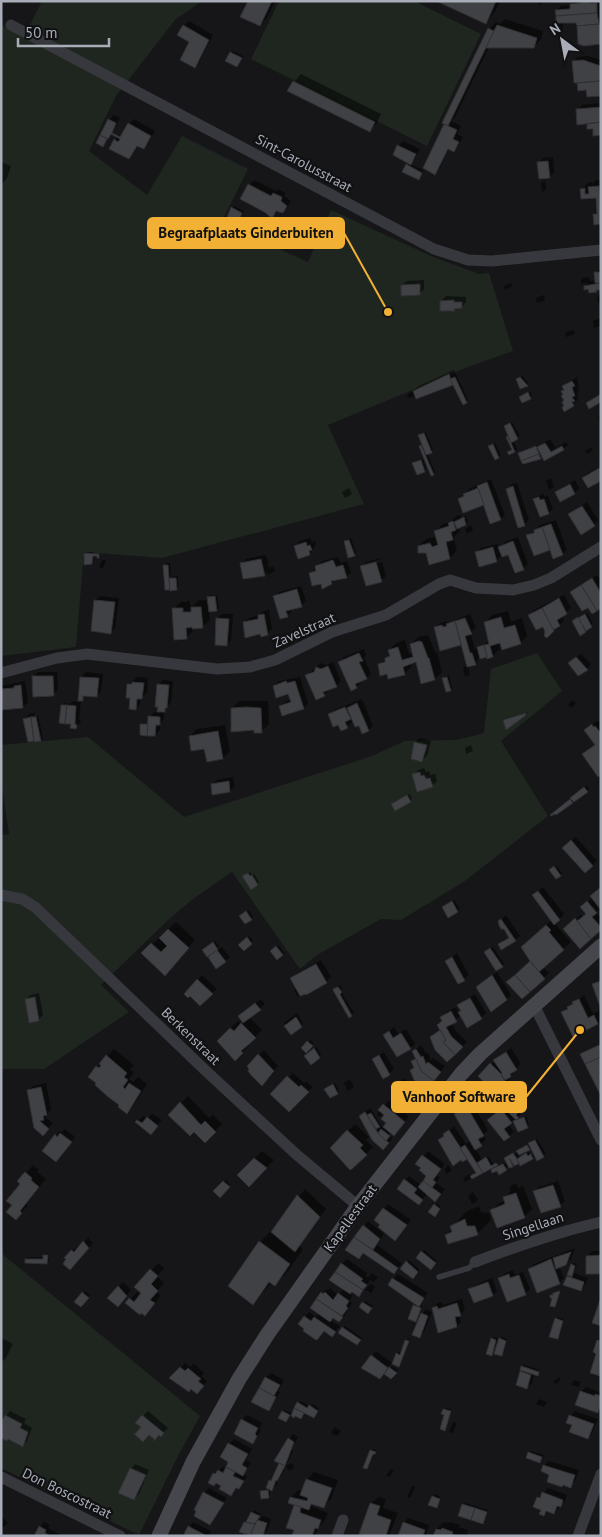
<svg xmlns="http://www.w3.org/2000/svg" width="602" height="1537" viewBox="0 0 602 1537" font-family="'PT Sans',sans-serif">
  <style>
    .green { fill: #1e261f }
    .shadow { fill: #0007; fill-rule: evenodd }
    .building { fill: #404145; stroke: #303034 }
    .lines { fill: none; stroke-linecap: round; stroke-linejoin: round }
    .lane { stroke: #37383d; stroke-width: 5.5 }
    .street { stroke: #37383d; stroke-width: 11 }
    .secondary { stroke: #45474d; stroke-width: 15 }
    .labels { text-anchor: middle; dominant-baseline: central; stroke-width: 4.5; stroke-linejoin: round; paint-order: stroke }
    .street-label { font-size: 14px; fill: #a8adb8; stroke: #111113 }
    .leader { fill: none; stroke: #f2b134; stroke-width: 2 }
    .callout-dot { fill: #f2b134; stroke: #111113; stroke-width: 2 }
    .callout { fill: #f2b134; stroke: #f2b134; stroke-width: 2 }
    .callout-label { font-size: 15px; text-anchor: middle; font-weight: bold; fill: #111 }
  </style>
  <rect width="100%" height="100%" fill="#161618"/>
  <g class="green">
    <polygon points="42,1 202,1 175,20 116,96 89,151 147,195 182,136 248,169 221,223 308,262 331,210 431,256 479,274 489,273 513,351 468,367 328,425 364,504 162,558 84,552 76,647 1,656 1,25 21,35 29,27"/>
    <polygon points="279,1 414,1 481,34 427,146 251,59"/>
    <polygon points="537,653 562,691 501,741 548,816 465,881 401,920 381,919 317,955 300,969 232,872 193,899 167,921 101,985 129,1012 44,1069 1,1069 1,835 9,834 1,779 1,745 88,737 184,817 372,756 405,741 457,740 484,733 491,669"/>
    <polygon points="1,1253 200,1416 178,1456 139,1535 1,1468"/>
  </g>
  <g class="shadow">
    <polygon points="250,1 275,1 267,18 259,25"/>
    <polygon points="439,1 500,1 495,12 486,22"/>
    <polygon points="536,1 543,1 540,5"/>
    <polygon points="574,1 601,1 601,43 579,43 577,22 563,21 563,29 561,31 557,30 557,25 561,21 557,10 561,6 571,5"/>
    <polygon points="505,19 543,31 541,39 534,47 489,47 455,117 451,121 461,126 457,134 463,137 458,146 453,151 449,149 440,168 435,173 447,124 489,29 496,22 500,24"/>
    <polygon points="189,21 213,35 199,62 194,66 191,42 184,26"/>
    <polygon points="233,51 243,56 237,66 231,53"/>
    <polygon points="588,56 601,60 601,95 587,89 579,90 573,62 578,57"/>
    <polygon points="301,74 381,114 377,123 370,130 294,82"/>
    <polygon points="601,103 601,134 594,127 588,128 588,122 577,110 582,105"/>
    <polygon points="114,115 120,118 112,133 104,143 98,143 109,120"/>
    <polygon points="134,119 155,131 148,143 143,148 138,145 129,158 115,140 119,135 122,137 129,124"/>
    <polygon points="403,141 420,149 415,158 410,164 423,170 419,178 407,165 409,162 398,146"/>
    <polygon points="553,157 554,172 550,177 539,163 543,158"/>
    <polygon points="1,162 11,166 7,178 3,183 1,182"/>
    <polygon points="254,180 276,191 278,189 286,193 284,196 291,201 287,207 282,212 278,211 273,215 242,198 249,185"/>
    <polygon points="545,180 546,190 542,192 541,183"/>
    <polygon points="596,180 601,180 601,222 594,215 598,210 597,197 583,198 582,189 589,182 592,182 592,185"/>
    <polygon points="234,206 244,211 238,221 232,208"/>
    <polygon points="601,268 601,288 596,291 585,286 588,283 581,284 581,280 583,278 589,277 590,281 596,280 595,273"/>
    <polygon points="424,280 424,289 419,294 402,285 407,281"/>
    <polygon points="511,283 512,286 505,290 504,286"/>
    <polygon points="544,295 545,300 537,303 536,298"/>
    <polygon points="599,295 601,295 601,303 598,303 597,297"/>
    <polygon points="446,296 466,297 466,302 462,307 456,307 454,309 441,301"/>
    <polygon points="600,318 600,326 594,328 593,321"/>
    <polygon points="574,330 575,333 573,335 566,337 565,334 567,332"/>
    <polygon points="454,370 468,400 466,402 454,383 408,398 407,395 419,386"/>
    <polygon points="523,376 527,382 528,382 527,385 519,378"/>
    <polygon points="577,377 579,390 577,392 578,395 577,397 578,400 565,410 565,390 563,387"/>
    <polygon points="530,391 532,396 523,401 521,397"/>
    <polygon points="601,415 601,424 598,418"/>
    <polygon points="512,422 520,436 513,440 517,449 509,454 509,452 513,449 507,437 509,435 505,426"/>
    <polygon points="426,432 433,450 427,453 435,472 433,474 420,447 422,445 420,436"/>
    <polygon points="550,439 556,448 566,442 568,445 563,449 523,463 519,453 521,451 538,445 539,446"/>
    <polygon points="495,443 501,455 496,458 490,446"/>
    <polygon points="591,447 593,450 587,454 585,451"/>
    <polygon points="423,459 426,469 424,471 414,464"/>
    <polygon points="601,466 601,480 583,478 588,473"/>
    <polygon points="551,478 554,487 549,490 546,481"/>
    <polygon points="491,479 505,515 500,519 484,504 459,499 469,489"/>
    <polygon points="575,480 579,488 575,493 560,500 556,493 561,488"/>
    <polygon points="517,483 529,520 524,524 507,489 512,484"/>
    <polygon points="349,488 352,494 345,498 342,492"/>
    <polygon points="543,493 545,497 548,495 553,509 548,513 535,499"/>
    <polygon points="587,502 598,520 594,525 570,514"/>
    <polygon points="461,515 461,518 466,516 468,522 459,527 460,531 453,538 457,550 450,558 419,546 426,539 437,536 435,531 443,524 450,522 456,516"/>
    <polygon points="556,520 567,550 562,554 528,536 540,525"/>
    <polygon points="471,525 473,530 467,534 465,529"/>
    <polygon points="518,537 528,564 523,569 508,553 501,556 496,561 476,553 481,548 498,544 499,548 505,542"/>
    <polygon points="310,538 312,542 315,541 316,544 310,554 295,546 300,541"/>
    <polygon points="351,538 356,553 354,555 345,542"/>
    <polygon points="88,552 94,552 94,561 91,563 86,554"/>
    <polygon points="265,555 267,557 269,568 273,566 275,571 268,575 267,572 265,574 241,564 246,559"/>
    <polygon points="338,557 341,563 347,561 351,572 346,577 335,579 331,583 321,582 310,573 317,568 317,566 322,561"/>
    <polygon points="381,558 381,559 365,564 365,566 382,562 386,576 381,581 362,567 366,562"/>
    <polygon points="102,560 106,560 103,568 99,567"/>
    <polygon points="166,563 170,563 171,577 178,576 178,587 176,589 166,589 164,565"/>
    <polygon points="597,575 601,581 601,607 588,606 571,592"/>
    <polygon points="301,586 306,601 301,606 291,609 292,611 287,616 275,597 279,592"/>
    <polygon points="210,595 217,595 219,608 217,610 209,610 210,620 202,627 193,628 193,631 186,638 173,609 181,602 190,601 190,606 194,605 199,600 209,600"/>
    <polygon points="564,595 571,608 561,616 564,621 559,625 547,631 543,625 529,615 534,610"/>
    <polygon points="100,596 119,598 115,628 110,632 95,600"/>
    <polygon points="269,610 272,629 267,634 244,622 249,618 259,615 264,611"/>
    <polygon points="508,611 511,622 522,618 527,636 520,643 498,642 500,649 492,656 479,658 475,664 468,666 470,674 465,677 463,668 467,665 462,643 441,650 435,627 440,623 447,621 447,623 450,622 470,614 476,628 470,633 475,649 490,641 485,623 492,615"/>
    <polygon points="587,613 593,624 585,631 575,619"/>
    <polygon points="222,614 233,614 231,640 226,645 217,618"/>
    <polygon points="428,635 435,652 437,652 442,672 435,679 422,682 416,660 411,663 412,666 404,674 387,673 379,665 390,655 389,650 396,643 405,640 409,654 413,653 411,644 418,637"/>
    <polygon points="364,649 366,655 364,658 371,674 366,678 360,681 361,683 356,687 340,662 344,657"/>
    <polygon points="581,654 591,664 587,669 574,659"/>
    <polygon points="333,662 341,681 336,686 328,689 329,690 324,695 307,675 321,663 326,665"/>
    <polygon points="38,672 57,672 58,690 53,694 33,677"/>
    <polygon points="86,672 103,674 101,691 97,696 87,695 81,700 79,720 81,720 80,723 76,727 62,705 64,703 70,704 73,701 79,702 81,677"/>
    <polygon points="449,675 452,688 450,690 444,678"/>
    <polygon points="138,677 148,678 147,693 141,698 140,704 136,709 128,684"/>
    <polygon points="300,677 308,703 304,708 283,714 280,706 285,702 291,700 289,692 274,686 279,681"/>
    <polygon points="163,680 173,681 171,702 164,711 164,719 160,723 160,730 155,735 141,725 143,723 149,723 149,717 154,712 158,712 158,685"/>
    <polygon points="25,681 28,702 23,707 1,709 1,686"/>
    <polygon points="362,699 373,726 368,730 353,718 350,718 352,722 347,727 329,715 334,710"/>
    <polygon points="573,700 576,704 571,708 568,704"/>
    <polygon points="239,701 268,701 269,724 261,732 255,729 232,708"/>
    <polygon points="528,712 526,714 505,720 507,718"/>
    <polygon points="35,713 35,715 28,717 28,719 37,718 38,715 43,738 41,740 24,719 29,714"/>
    <polygon points="597,721 601,723 601,773 584,754 596,744 590,726"/>
    <polygon points="225,725 230,751 223,758 190,736 197,729"/>
    <polygon points="420,738 431,741 427,756 422,760 415,742"/>
    <polygon points="471,745 473,751 466,754 465,748"/>
    <polygon points="424,768 426,772 429,771 430,775 435,774 437,781 432,786 414,775 418,770"/>
    <polygon points="233,777 235,786 230,791 212,785 217,780"/>
    <polygon points="587,786 589,789 587,791 572,802 557,810"/>
    <polygon points="410,794 412,799 410,801 394,802"/>
    <polygon points="576,837 597,861 592,865 569,843"/>
    <polygon points="556,865 562,873 560,875 552,868"/>
    <polygon points="250,872 252,875 254,874 259,882 257,884 246,875"/>
    <polygon points="543,887 564,914 555,924 571,942 543,967 549,973 522,998 531,961 530,940 552,920 534,895"/>
    <polygon points="593,897 601,908 596,912 601,918 601,928 569,925 581,915 583,918 588,913 587,902"/>
    <polygon points="454,900 460,909 449,916 445,905"/>
    <polygon points="249,910 253,917 245,923 243,914"/>
    <polygon points="506,915 520,936 515,940 499,945 510,937 500,921"/>
    <polygon points="176,922 195,940 172,967 143,953"/>
    <polygon points="249,936 253,941 244,950 240,945"/>
    <polygon points="215,941 219,946 215,950 215,951 222,947 230,957 225,961 205,948"/>
    <polygon points="278,945 284,953 282,954 274,949"/>
    <polygon points="493,947 504,964 502,966 488,950"/>
    <polygon points="457,953 469,975 459,983 447,961"/>
    <polygon points="321,960 331,977 326,982 298,997 294,990 296,987 292,979 296,974"/>
    <polygon points="497,972 511,995 499,1006 477,987"/>
    <polygon points="202,975 217,989 200,1004 190,994 185,994"/>
    <polygon points="341,985 343,995 354,1013 350,1016 337,988"/>
    <polygon points="39,993 43,1015 38,1020 26,999 31,995"/>
    <polygon points="475,994 486,1013 481,1018 461,1015 451,1023 456,1031 467,1042 447,1060 431,1037 441,1029 443,1020 441,1017 446,1012 456,1007 459,1013 462,1011 459,1005"/>
    <polygon points="584,995 593,1014 599,1011 601,1014 601,1027 599,1023 574,1035 563,1013"/>
    <polygon points="261,999 265,1004 249,1017 262,1030 248,1044 249,1045 236,1059 218,1041 238,1021 242,1025 244,1022 239,1016"/>
    <polygon points="297,1013 303,1024 291,1033 284,1023"/>
    <polygon points="394,1027 398,1034 406,1029 415,1044 410,1048 384,1035"/>
    <polygon points="310,1040 314,1043 306,1051 302,1048"/>
    <polygon points="601,1043 601,1093 582,1054 587,1050"/>
    <polygon points="421,1045 426,1053 428,1053 431,1061 433,1058 445,1066 432,1084 411,1071 415,1067 413,1061 417,1057 414,1051"/>
    <polygon points="317,1047 321,1055 319,1057 308,1054"/>
    <polygon points="511,1048 521,1064 514,1070 515,1071 510,1076 511,1079 506,1084 480,1076 500,1056"/>
    <polygon points="114,1049 134,1065 130,1069 134,1072 129,1079 133,1082 138,1077 147,1084 134,1105 127,1112 97,1067"/>
    <polygon points="264,1050 278,1066 272,1072 274,1073 262,1085 248,1066"/>
    <polygon points="384,1052 394,1069 389,1074 373,1059"/>
    <polygon points="293,1073 304,1083 306,1081 313,1087 289,1110 272,1094"/>
    <polygon points="404,1078 418,1089 415,1092 421,1097 415,1105 403,1095 399,1083"/>
    <polygon points="350,1079 354,1087 348,1091 344,1083"/>
    <polygon points="46,1083 51,1109 45,1117 53,1123 43,1134 29,1090 33,1086"/>
    <polygon points="335,1083 339,1091 330,1097 328,1088"/>
    <polygon points="524,1094 526,1099 520,1103 517,1099"/>
    <polygon points="188,1096 209,1118 213,1115 222,1124 205,1141 194,1130 169,1115"/>
    <polygon points="389,1100 409,1116 399,1130 391,1132 389,1135 392,1138 387,1144 360,1116 370,1108 383,1128 387,1123 386,1115 383,1113 380,1117 377,1115"/>
    <path d="M472,1103L488,1130L483,1135L486,1140L475,1148L482,1160L488,1156L494,1165L497,1163L500,1166L507,1162V1157L516,1153L537,1139L546,1154L538,1159L536,1155L533,1158L509,1166L506,1169H497L493,1171L491,1167L465,1182L463,1179L465,1177L470,1174L471,1177L476,1172L468,1157L445,1134L454,1126L466,1144L471,1140L456,1114ZM531,1147L534,1153L530,1155L529,1152L520,1158L518,1155Z"/>
    <polygon points="515,1105 520,1109 517,1112 520,1115 515,1120 526,1116 529,1125 518,1131 514,1119 508,1124 514,1132 509,1136 493,1116 506,1106 510,1110"/>
    <polygon points="152,1114 162,1120 155,1128 137,1122 143,1116 147,1119"/>
    <polygon points="355,1124 369,1137 366,1140 373,1147 352,1168 332,1148"/>
    <polygon points="65,1129 75,1137 60,1156 56,1135 60,1131 62,1132"/>
    <polygon points="262,1151 274,1160 249,1185 239,1175"/>
    <polygon points="428,1151 445,1164 436,1175 440,1177 436,1183 445,1189 440,1196 428,1193 419,1203 405,1180 409,1176 421,1185 428,1176 417,1164"/>
    <polygon points="33,1165 39,1170 37,1172 46,1179 26,1203 28,1205 16,1219 14,1205 22,1183 19,1181"/>
    <polygon points="448,1165 452,1170 447,1174 444,1170"/>
    <polygon points="226,1180 230,1185 220,1196 215,1191"/>
    <polygon points="558,1181 565,1201 560,1206 534,1192 539,1187"/>
    <polygon points="516,1183 518,1188 523,1186 532,1209 524,1217 492,1210 499,1203 505,1201 504,1198 511,1191 509,1187"/>
    <polygon points="305,1189 326,1209 299,1246 303,1249 289,1270 275,1284 272,1282 253,1303 260,1242 274,1228"/>
    <polygon points="473,1192 478,1200 472,1204 468,1196"/>
    <polygon points="437,1203 441,1207 437,1213 435,1205"/>
    <polygon points="388,1204 411,1220 395,1239 384,1209"/>
    <polygon points="479,1206 481,1212 489,1213 491,1220 477,1234 446,1235 452,1229 452,1227 466,1212"/>
    <polygon points="368,1221 384,1234 377,1245 402,1263 394,1273 364,1252 347,1250"/>
    <polygon points="89,1237 89,1239 93,1243 75,1264 66,1258 77,1246 79,1248"/>
    <polygon points="575,1248 571,1259 566,1264 559,1266 564,1278 559,1283 529,1269 534,1264"/>
    <polygon points="424,1250 437,1261 433,1266 422,1252"/>
    <polygon points="592,1251 601,1251 601,1273 587,1256"/>
    <polygon points="46,1253 49,1254 49,1260 47,1262 26,1259 28,1257 44,1257"/>
    <polygon points="347,1259 367,1273 365,1276 368,1278 372,1273 378,1277 374,1282 370,1280 364,1288 365,1289 371,1284 375,1287 371,1293 364,1289 358,1295 352,1290 349,1293 353,1296 349,1301 352,1303 344,1316 339,1320 334,1316 330,1320 340,1326 332,1335 324,1330 318,1338 305,1317 309,1312 316,1317 320,1313 312,1307 326,1289 328,1290 330,1288 338,1295 344,1289 342,1264"/>
    <polygon points="409,1260 419,1269 415,1275 402,1269"/>
    <polygon points="158,1263 164,1268 157,1276 164,1283 156,1292 161,1295 152,1307 127,1303 137,1292 141,1295 143,1292 136,1287"/>
    <polygon points="574,1263 577,1264 574,1273 588,1278 585,1285 580,1290 568,1277 570,1275 572,1265"/>
    <polygon points="513,1270 515,1275 523,1272 530,1289 525,1294 499,1279 504,1274"/>
    <polygon points="398,1274 428,1293 419,1305 422,1306 417,1318 410,1318 416,1303 393,1279"/>
    <polygon points="492,1278 497,1291 492,1295 470,1289 475,1285"/>
    <polygon points="123,1282 131,1290 122,1301 109,1298"/>
    <polygon points="85,1291 90,1295 81,1306 76,1302"/>
    <polygon points="462,1299 465,1310 459,1315 461,1322 457,1326 433,1308 438,1303 442,1302 443,1305"/>
    <polygon points="365,1301 373,1306 370,1310 360,1307"/>
    <polygon points="426,1309 432,1312 424,1332 420,1337 422,1314"/>
    <polygon points="558,1317 564,1319 560,1336 558,1338 556,1319"/>
    <polygon points="345,1326 362,1338 359,1342 343,1328"/>
    <polygon points="494,1337 498,1338 491,1355 492,1339"/>
    <polygon points="502,1337 507,1339 502,1355 500,1339"/>
    <polygon points="1,1338 13,1344 6,1358 1,1363"/>
    <polygon points="408,1338 410,1339 399,1366 397,1354 399,1352 402,1353"/>
    <polygon points="376,1351 392,1363 383,1371 384,1373 380,1378 372,1356"/>
    <polygon points="185,1363 190,1367 194,1364 204,1373 201,1376 207,1381 201,1388 191,1388 171,1378"/>
    <polygon points="524,1365 540,1370 537,1374 534,1373 532,1383 527,1387 521,1372"/>
    <polygon points="392,1366 398,1370 393,1376 385,1373"/>
    <polygon points="271,1373 284,1380 278,1391 280,1392 268,1409 253,1401 266,1377"/>
    <polygon points="559,1377 561,1379 556,1384 553,1382"/>
    <polygon points="574,1380 581,1382 579,1387 571,1385"/>
    <polygon points="586,1387 599,1392 601,1390 601,1408 597,1412 581,1392"/>
    <polygon points="539,1399 547,1402 544,1407 536,1404"/>
    <polygon points="300,1401 310,1406 312,1404 319,1408 316,1415 305,1412 301,1417 291,1414 286,1421 283,1411 285,1410 293,1414"/>
    <polygon points="446,1408 452,1409 445,1429 444,1410"/>
    <polygon points="10,1411 26,1419 24,1423 32,1428 27,1441 23,1445 6,1416"/>
    <polygon points="148,1411 168,1428 161,1435 143,1427 143,1416"/>
    <polygon points="575,1411 598,1419 592,1433 588,1438 574,1424 570,1416"/>
    <polygon points="247,1415 262,1423 259,1429 261,1431 253,1442 242,1420"/>
    <polygon points="453,1422 457,1423 453,1433 449,1432"/>
    <polygon points="335,1427 341,1431 337,1436 331,1433"/>
    <polygon points="293,1434 298,1437 291,1450 293,1451 282,1475 278,1478 277,1485 272,1489 267,1487 275,1476 289,1439"/>
    <polygon points="234,1439 252,1449 246,1460 251,1463 243,1474 247,1476 243,1483 231,1495 214,1474 223,1467 227,1469 230,1461 229,1444"/>
    <polygon points="374,1449 377,1450 367,1468 372,1451"/>
    <polygon points="531,1451 544,1455 540,1462 529,1453"/>
    <polygon points="549,1461 579,1470 575,1481 570,1486 551,1474 544,1466"/>
    <polygon points="292,1463 294,1468 289,1471 286,1466"/>
    <polygon points="135,1464 149,1470 139,1494 134,1498 131,1469"/>
    <polygon points="390,1469 394,1470 390,1477 386,1476"/>
    <polygon points="314,1472 338,1480 331,1499 323,1507 313,1503 311,1506 328,1513 325,1520 320,1526 317,1532 314,1536 299,1536 295,1529 295,1504 290,1502 291,1497 298,1490 303,1491 307,1480"/>
    <polygon points="412,1486 415,1487 410,1498 407,1497"/>
    <polygon points="209,1488 227,1498 217,1513 204,1493"/>
    <polygon points="270,1488 270,1495 268,1497 261,1491"/>
    <polygon points="548,1488 567,1495 565,1501 554,1513 548,1511 544,1515 538,1498"/>
    <polygon points="435,1494 441,1497 437,1507 433,1496"/>
    <polygon points="379,1497 386,1499 383,1508 398,1513 389,1536 370,1536 371,1504"/>
    <polygon points="465,1503 488,1510 483,1523 463,1505"/>
    <polygon points="254,1510 261,1514 256,1523 263,1516 271,1519 267,1531 262,1536 241,1531"/>
    <polygon points="1,1516 8,1523 1,1529"/>
    <polygon points="408,1518 429,1525 426,1536 400,1536 404,1523"/>
    <polygon points="44,1522 50,1525 48,1528 63,1536 35,1536 40,1527"/>
    <polygon points="193,1522 211,1531 209,1536 191,1536 189,1527"/>
    <polygon points="444,1522 448,1523 450,1522 460,1525 459,1527 468,1530 467,1536 435,1536 437,1529"/>
  </g>
  <g class="building">
    <polygon points="248,1 272,1 260,26 240,17"/>
    <polygon points="436,1 496,1 486,24"/>
    <polygon points="589,2 589,3 597,3 597,13 556,16 555,10 570,9 570,4"/>
    <polygon points="597,13 599,24 577,26 576,23 556,23 556,16"/>
    <polygon points="600,24 601,44 584,46 578,44 577,26"/>
    <polygon points="183,25 209,40 195,68 180,60 189,42 177,35"/>
    <polygon points="497,25 537,38 534,48 485,48"/>
    <polygon points="488,28 494,31 448,126 442,123"/>
    <polygon points="230,52 242,58 237,67 225,61"/>
    <polygon points="583,60 601,66 601,81 574,83 572,61"/>
    <polygon points="293,81 375,122 370,132 287,91"/>
    <polygon points="601,81 601,96 587,97 586,90 578,91 577,83"/>
    <polygon points="601,107 601,122 577,125 576,109"/>
    <polygon points="108,119 116,123 112,133 120,137 128,123 151,136 144,149 137,146 129,159 109,149 114,139 118,142 120,139 111,134 108,139 100,135"/>
    <polygon points="601,122 601,135 593,136 593,129 587,129 587,124"/>
    <polygon points="444,124 457,130 453,139 459,142 454,152 448,149 435,175 423,168"/>
    <polygon points="100,135 107,139 103,147 96,143"/>
    <polygon points="397,145 416,154 411,165 393,155"/>
    <polygon points="548,161 550,178 539,179 537,162"/>
    <polygon points="406,164 422,173 419,180 402,172"/>
    <polygon points="248,184 271,196 273,193 282,197 281,201 287,206 283,213 276,211 273,217 270,217 266,213 240,199"/>
    <polygon points="599,186 601,224 594,225 593,214 597,214 596,198 581,199 580,189 585,188 585,194 589,194 588,187"/>
    <polygon points="231,207 242,213 237,225 226,220"/>
    <polygon points="594,272 601,272 601,283 595,283"/>
    <polygon points="601,283 601,290 596,290 597,292 589,293 588,289 584,290 584,286"/>
    <polygon points="420,284 420,295 401,296 401,285"/>
    <polygon points="454,300 454,302 462,302 462,308 454,309 455,311 440,311 440,301"/>
    <polygon points="449,374 453,385 416,399 413,391"/>
    <polygon points="455,377 467,403 463,405 450,379"/>
    <polygon points="520,377 528,386 520,389 516,379"/>
    <polygon points="572,381 575,386 572,387 575,396 572,397 575,401 572,402 574,406 564,412 562,407 564,406 562,402 564,400 561,396 563,395 561,391 564,390 562,386"/>
    <polygon points="528,392 531,399 522,403 519,397"/>
    <polygon points="601,394 601,402 589,409 586,403"/>
    <polygon points="510,423 518,439 511,443 504,426"/>
    <polygon points="424,433 432,453 426,455 418,435"/>
    <polygon points="508,436 515,452 509,455 507,452 512,450 506,437"/>
    <polygon points="545,443 551,452 562,446 564,450 544,461 537,447"/>
    <polygon points="493,444 499,458 495,460 488,446"/>
    <polygon points="421,445 434,475 431,476 419,446"/>
    <polygon points="536,446 539,454 521,461 518,453"/>
    <polygon points="539,454 541,459 523,464 521,461"/>
    <polygon points="421,460 425,472 417,475 412,463"/>
    <polygon points="601,467 601,481 588,488 582,478"/>
    <polygon points="487,482 501,520 490,524 477,486"/>
    <polygon points="570,484 575,494 560,502 555,492"/>
    <polygon points="513,486 525,526 518,528 506,489"/>
    <polygon points="478,488 484,505 463,513 458,499 464,496 463,494"/>
    <polygon points="539,497 540,500 544,499 549,514 540,517 533,499"/>
    <polygon points="582,506 595,526 581,535 568,514"/>
    <polygon points="464,517 466,525 457,529 454,522"/>
    <polygon points="453,521 456,530 451,532 453,540 446,542 450,559 429,565 426,553 418,553 418,546 430,543 432,547 438,545 434,531 449,526 448,523"/>
    <polygon points="551,524 563,555 553,559 542,527"/>
    <polygon points="542,527 550,550 534,556 526,535 534,533 534,530"/>
    <polygon points="349,540 355,556 348,558 344,541"/>
    <polygon points="513,541 524,570 515,573 508,555 502,557 498,547"/>
    <polygon points="306,542 307,546 310,545 312,550 309,551 310,555 298,559 294,546"/>
    <polygon points="493,547 497,562 479,567 475,552"/>
    <polygon points="84,553 99,554 99,558 97,558 97,556 93,556 92,564 84,565"/>
    <polygon points="261,559 265,576 243,579 240,563"/>
    <polygon points="333,560 336,567 343,565 347,578 331,581 332,584 322,589 321,584 312,586 309,573 316,571 315,566"/>
    <polygon points="376,562 382,582 366,586 360,566"/>
    <polygon points="163,565 168,565 170,590 165,590"/>
    <polygon points="169,578 176,578 177,590 170,591"/>
    <polygon points="592,578 601,593 601,608 597,611 581,585"/>
    <polygon points="581,585 597,611 592,614 588,608 582,611 570,592"/>
    <polygon points="297,589 302,607 286,611 288,617 280,619 273,596"/>
    <polygon points="215,596 217,611 209,612 207,597"/>
    <polygon points="559,598 567,614 557,620 560,626 553,630 542,608"/>
    <polygon points="94,600 115,602 111,634 91,631"/>
    <polygon points="191,607 201,607 203,628 192,629 192,627 186,628 187,639 174,640 172,608 183,608 183,612 191,612"/>
    <polygon points="542,608 554,631 547,638 544,636 545,632 543,627 536,630 528,615"/>
    <polygon points="264,614 268,635 261,637 260,634 245,638 243,622 258,619 258,615"/>
    <polygon points="585,614 592,627 586,631 578,618"/>
    <polygon points="501,617 504,628 515,625 521,644 502,650 500,643 490,646 493,657 487,659 484,645 489,644 484,622"/>
    <polygon points="578,617 586,632 580,636 572,621"/>
    <polygon points="216,618 229,619 227,646 215,645"/>
    <polygon points="465,618 472,634 465,636 470,653 472,653 476,665 467,667 455,621"/>
    <polygon points="455,621 461,645 440,651 434,627 442,625 443,627 447,626 446,624"/>
    <polygon points="419,641 422,642 428,658 429,658 435,680 421,684 416,662 403,667 405,675 388,679 387,674 380,676 378,664 385,662 385,658 390,656 388,650 398,647 402,660 413,657 410,644"/>
    <polygon points="484,645 487,657 480,659 477,647"/>
    <polygon points="359,653 363,661 359,662 367,679 355,684 357,688 351,691 338,662"/>
    <polygon points="576,657 588,670 578,676 568,663"/>
    <polygon points="328,666 337,687 323,692 325,696 316,700 305,675 314,672 316,667 321,669"/>
    <polygon points="32,676 53,676 54,696 33,697"/>
    <polygon points="80,677 99,678 97,697 83,696 83,701 78,701"/>
    <polygon points="447,677 451,691 446,692 442,678"/>
    <polygon points="286,681 287,683 295,681 304,709 282,716 279,706 291,702 288,694 276,698 273,686"/>
    <polygon points="132,682 144,683 142,699 137,699 136,710 129,709 130,698 126,698 127,684 132,684"/>
    <polygon points="157,684 169,685 167,708 165,708 165,712 157,712 158,707 155,707"/>
    <polygon points="21,685 23,708 1,710 1,689 14,688 14,686"/>
    <polygon points="357,703 369,731 362,734 359,726 355,727 347,708"/>
    <polygon points="61,705 67,705 65,724 59,723"/>
    <polygon points="67,705 76,706 75,724 77,725 76,729 70,728 71,724 65,724"/>
    <polygon points="246,707 261,708 262,733 254,733 254,730 231,732 231,708"/>
    <polygon points="345,707 351,719 345,722 348,728 341,731 338,725 333,727 328,714"/>
    <polygon points="526,713 525,716 506,730 503,720"/>
    <polygon points="148,716 160,717 160,725 156,725 155,736 147,736"/>
    <polygon points="31,717 34,741 28,742 23,719"/>
    <polygon points="31,717 36,717 41,741 34,742"/>
    <polygon points="140,724 148,724 147,736 140,735"/>
    <polygon points="592,724 593,727 595,726 601,733 601,775 598,777 582,754 595,745 584,730"/>
    <polygon points="218,731 223,759 207,762 204,749 191,751 189,736"/>
    <polygon points="414,742 427,745 422,762 411,759"/>
    <polygon points="420,772 421,776 424,775 426,779 430,778 433,787 417,792 412,774"/>
    <polygon points="229,781 230,792 212,795 211,784"/>
    <polygon points="584,787 588,792 574,802 570,798"/>
    <polygon points="407,795 411,802 395,811 391,804"/>
    <polygon points="570,799 573,803 556,815 555,814 551,816 550,815"/>
    <polygon points="571,840 593,866 585,873 562,848"/>
    <polygon points="554,866 561,876 556,879 549,870"/>
    <polygon points="248,873 250,876 252,875 258,885 251,890 242,876"/>
    <polygon points="601,887 601,910 590,896"/>
    <polygon points="538,891 560,920 554,925 532,895"/>
    <polygon points="452,901 458,912 448,918 442,907"/>
    <polygon points="587,901 597,913 592,917 601,927 601,930 591,939 577,921 586,914 580,907"/>
    <polygon points="246,911 252,920 245,924 239,916"/>
    <polygon points="575,918 591,939 580,949 563,929"/>
    <polygon points="501,919 516,941 501,950 498,944 509,938 504,929 501,929 499,925 498,921"/>
    <polygon points="546,925 551,930 549,932 564,950 539,972 530,961 521,947"/>
    <polygon points="168,929 189,948 165,976 141,953 151,943 161,952 167,946 159,938"/>
    <polygon points="247,937 252,944 244,951 238,945"/>
    <polygon points="213,942 218,950 207,957 202,950"/>
    <polygon points="276,946 283,955 277,960 270,951"/>
    <polygon points="490,948 503,967 496,971 484,952"/>
    <polygon points="217,950 226,962 216,969 208,957"/>
    <polygon points="452,957 465,981 458,984 445,961"/>
    <polygon points="530,961 545,979 530,992 515,975"/>
    <polygon points="316,964 327,983 306,995 306,994 300,996 290,978"/>
    <polygon points="492,975 507,1000 491,1012 476,987"/>
    <polygon points="515,975 530,992 522,999 506,982"/>
    <polygon points="197,979 213,994 200,1006 190,996 188,998 184,994"/>
    <polygon points="601,981 601,1009 592,984"/>
    <polygon points="338,987 342,992 340,994 342,998 352,1016 349,1018 334,992 333,989"/>
    <polygon points="35,997 39,1021 29,1023 25,999"/>
    <polygon points="470,998 482,1019 467,1028 458,1012 461,1011 457,1005"/>
    <polygon points="579,999 588,1018 594,1015 598,1024 573,1037 561,1012 568,1009 567,1007 573,1004 572,1002"/>
    <polygon points="255,1003 261,1010 243,1023 238,1016"/>
    <polygon points="451,1011 457,1022 446,1027 451,1036 463,1047 455,1055 443,1042 446,1040 437,1025 442,1021 440,1017"/>
    <polygon points="296,1017 302,1027 291,1035 284,1026"/>
    <polygon points="241,1023 256,1038 241,1051 243,1053 235,1061 217,1041 230,1028 234,1031"/>
    <polygon points="440,1030 446,1040 443,1042 455,1055 447,1062 435,1050 430,1037"/>
    <polygon points="389,1031 393,1038 401,1033 411,1049 397,1057 383,1035"/>
    <polygon points="307,1041 313,1046 306,1053 301,1048"/>
    <polygon points="601,1044 601,1057 585,1064 580,1054"/>
    <polygon points="314,1048 320,1058 311,1065 304,1056"/>
    <polygon points="416,1049 421,1057 423,1056 426,1064 428,1062 441,1072 434,1081 421,1071 412,1051"/>
    <polygon points="506,1052 517,1070 510,1074 511,1077 505,1080 501,1074 502,1073 493,1060"/>
    <polygon points="258,1054 274,1071 262,1086 251,1075 248,1071 249,1069 247,1066"/>
    <polygon points="106,1055 127,1073 124,1077 128,1080 123,1087 125,1089 129,1083 141,1091 127,1114 118,1107 119,1105 107,1096 95,1085 96,1083 88,1077 96,1066 99,1068 101,1065 99,1064"/>
    <polygon points="379,1055 390,1075 383,1079 372,1059"/>
    <polygon points="601,1057 601,1096 585,1064"/>
    <polygon points="416,1059 421,1071 434,1081 427,1090 414,1080 410,1070 414,1068 411,1061"/>
    <polygon points="490,1063 501,1074 507,1085 501,1089 497,1083 490,1089 478,1076"/>
    <polygon points="287,1076 299,1087 301,1085 309,1092 289,1112 270,1094"/>
    <polygon points="398,1082 414,1094 412,1097 418,1102 410,1112 397,1101 401,1095 393,1089"/>
    <polygon points="333,1084 338,1094 330,1098 324,1089"/>
    <polygon points="41,1087 47,1115 43,1116 44,1120 40,1121 49,1129 43,1136 34,1128 27,1090"/>
    <polygon points="180,1102 201,1125 205,1121 216,1132 205,1143 194,1132 190,1136 168,1115"/>
    <polygon points="383,1104 405,1122 394,1136 383,1127 386,1123 381,1119 384,1115 378,1110"/>
    <polygon points="513,1106 519,1112 516,1115 519,1118 516,1120 507,1111"/>
    <polygon points="467,1107 484,1136 478,1139 482,1146 475,1150 454,1114"/>
    <polygon points="501,1109 512,1123 504,1129 510,1137 504,1141 487,1120"/>
    <polygon points="365,1112 378,1133 389,1143 383,1150 372,1140 359,1116"/>
    <polygon points="371,1113 380,1127 376,1129 367,1115"/>
    <polygon points="147,1117 158,1126 151,1135 135,1122 137,1120 142,1123"/>
    <polygon points="524,1117 528,1128 518,1132 513,1121"/>
    <polygon points="381,1129 390,1136 386,1141 378,1133"/>
    <polygon points="347,1130 363,1145 360,1148 367,1155 352,1169 350,1170 330,1148"/>
    <polygon points="449,1130 468,1159 462,1162 461,1160 453,1166 438,1140 444,1136 443,1134"/>
    <polygon points="60,1133 72,1142 56,1162 42,1151 55,1134 57,1137"/>
    <polygon points="535,1140 544,1157 537,1161 528,1143"/>
    <polygon points="465,1145 483,1173 472,1179 470,1176 476,1173 460,1148"/>
    <polygon points="527,1145 530,1150 519,1155 516,1151"/>
    <polygon points="513,1153 520,1163 514,1166 510,1159 513,1167 509,1168 504,1158"/>
    <polygon points="526,1153 528,1156 531,1154 533,1159 520,1166 517,1159"/>
    <polygon points="422,1155 441,1169 433,1180 436,1182 432,1188 423,1181 426,1176 419,1170 421,1168 415,1164"/>
    <polygon points="486,1157 491,1166 496,1163 498,1165 483,1173 477,1163"/>
    <polygon points="254,1158 267,1168 249,1187 237,1175"/>
    <polygon points="503,1164 507,1170 499,1175 497,1171 492,1173 491,1169"/>
    <polygon points="25,1172 32,1178 31,1180 39,1187 20,1211 22,1213 16,1220 6,1212 12,1205 6,1201 20,1184 17,1181"/>
    <polygon points="404,1179 417,1189 414,1193 423,1200 419,1205 397,1189"/>
    <polygon points="223,1181 230,1187 220,1198 213,1191"/>
    <polygon points="423,1181 441,1194 435,1202 418,1187"/>
    <polygon points="553,1185 561,1207 541,1213 533,1191"/>
    <polygon points="516,1193 525,1218 497,1228 490,1210 505,1204 503,1197"/>
    <polygon points="297,1195 320,1217 295,1252 271,1232"/>
    <polygon points="434,1204 440,1209 435,1217 428,1212"/>
    <polygon points="383,1208 407,1225 395,1241 378,1227 380,1225 374,1220"/>
    <polygon points="465,1219 467,1226 475,1226 478,1235 448,1244 445,1235 452,1232 450,1226"/>
    <polygon points="363,1225 380,1239 373,1250 354,1237"/>
    <polygon points="354,1237 398,1268 394,1274 363,1253 359,1259 345,1250"/>
    <polygon points="83,1241 89,1248 70,1270 63,1264 66,1259 64,1258 71,1250 74,1252"/>
    <polygon points="259,1241 290,1264 275,1286 269,1282 253,1305 228,1286"/>
    <polygon points="421,1251 436,1263 431,1270 416,1258"/>
    <polygon points="571,1252 566,1265 556,1269 553,1258"/>
    <polygon points="43,1255 48,1255 47,1264 25,1263 25,1259 43,1259"/>
    <polygon points="601,1255 601,1274 586,1274 586,1256"/>
    <polygon points="551,1259 560,1284 537,1293 528,1269"/>
    <polygon points="406,1261 418,1272 413,1279 400,1269"/>
    <polygon points="341,1263 363,1279 361,1281 367,1285 363,1290 335,1272"/>
    <polygon points="571,1264 575,1266 572,1277 567,1275"/>
    <polygon points="150,1269 158,1276 151,1284 158,1291 150,1300 155,1303 145,1316 141,1313 140,1315 125,1303 129,1298 134,1302 141,1293 134,1287"/>
    <polygon points="335,1272 363,1290 359,1297 352,1292 350,1294 329,1280"/>
    <polygon points="509,1274 510,1278 519,1275 526,1295 507,1302 498,1278"/>
    <polygon points="567,1276 584,1282 581,1291 563,1285"/>
    <polygon points="392,1278 424,1298 419,1307 388,1285"/>
    <polygon points="488,1282 493,1296 474,1303 468,1289"/>
    <polygon points="118,1286 127,1296 118,1307 107,1298"/>
    <polygon points="560,1291 555,1307 550,1306 552,1298 550,1298 550,1295 553,1295 553,1293"/>
    <polygon points="82,1292 89,1298 81,1307 74,1302"/>
    <polygon points="321,1292 323,1294 325,1292 333,1300 338,1293 349,1301 346,1306 348,1308 342,1316 316,1299"/>
    <polygon points="316,1299 343,1317 339,1322 333,1318 330,1322 310,1308"/>
    <polygon points="600,1300 601,1300 601,1326 592,1323"/>
    <polygon points="362,1302 372,1308 368,1314 359,1307"/>
    <polygon points="457,1303 461,1316 455,1317 457,1327 438,1333 432,1308 437,1306 438,1309"/>
    <polygon points="413,1305 421,1308 416,1322 408,1319"/>
    <polygon points="421,1313 428,1316 420,1338 412,1335"/>
    <polygon points="304,1316 311,1321 314,1317 336,1332 332,1337 324,1331 318,1339 316,1340 303,1331 304,1329 298,1324"/>
    <polygon points="555,1318 563,1321 558,1339 549,1337"/>
    <polygon points="342,1327 361,1340 357,1345 338,1333"/>
    <polygon points="491,1338 496,1340 492,1356 486,1354"/>
    <polygon points="499,1338 506,1341 502,1356 494,1354"/>
    <polygon points="405,1340 409,1341 399,1367 392,1364 396,1353 400,1355"/>
    <polygon points="597,1340 601,1341 600,1376 590,1373 596,1354 593,1352"/>
    <polygon points="371,1355 388,1368 380,1379 361,1368"/>
    <polygon points="521,1366 539,1372 538,1376 520,1370"/>
    <polygon points="180,1367 185,1371 188,1368 201,1379 198,1381 204,1386 197,1394 191,1389 189,1392 169,1378"/>
    <polygon points="389,1367 397,1373 391,1379 384,1374"/>
    <polygon points="520,1371 531,1375 527,1389 516,1385"/>
    <polygon points="265,1377 280,1385 274,1396 259,1388"/>
    <polygon points="259,1388 276,1397 269,1411 251,1402"/>
    <polygon points="580,1391 595,1396 595,1394 601,1396 601,1404 598,1413 575,1405"/>
    <polygon points="297,1402 307,1408 309,1405 318,1411 314,1418 294,1408"/>
    <polygon points="294,1408 304,1413 301,1419 295,1416 294,1418 291,1416"/>
    <polygon points="443,1409 451,1411 445,1431 440,1429 444,1415 441,1414"/>
    <polygon points="282,1411 290,1415 286,1422 278,1418"/>
    <polygon points="5,1415 22,1424 20,1428 28,1432 23,1447 8,1439 7,1441 1,1438 1,1422"/>
    <polygon points="142,1415 164,1433 161,1437 159,1435 154,1441 154,1439 149,1435 143,1442 133,1433 135,1434 141,1427 135,1423"/>
    <polygon points="569,1415 594,1424 588,1439 569,1432 572,1425 566,1423"/>
    <polygon points="241,1419 258,1428 255,1434 257,1436 253,1444 234,1434"/>
    <polygon points="288,1438 294,1442 285,1466 274,1461"/>
    <polygon points="228,1443 248,1454 242,1465 247,1468 243,1476 226,1467 228,1462 220,1457"/>
    <polygon points="370,1450 376,1452 374,1455 373,1454 367,1469 363,1468"/>
    <polygon points="528,1452 542,1457 540,1463 526,1458"/>
    <polygon points="279,1463 285,1466 277,1481 276,1480 272,1491 266,1488 269,1480 271,1481"/>
    <polygon points="543,1465 575,1475 571,1488 563,1485 562,1487 547,1482 549,1475 541,1471"/>
    <polygon points="226,1467 235,1472 233,1476 244,1481 239,1489 236,1488 231,1496 219,1489 221,1486 216,1483 214,1486 208,1483 213,1473 215,1474 218,1470 223,1473"/>
    <polygon points="130,1468 146,1475 134,1500 118,1493"/>
    <polygon points="306,1479 332,1488 324,1508 311,1504 309,1510 288,1503 290,1497 307,1501 308,1498 300,1495"/>
    <polygon points="268,1490 269,1498 261,1499 260,1491"/>
    <polygon points="203,1492 224,1503 210,1525 194,1516 196,1511 194,1510"/>
    <polygon points="542,1492 563,1500 561,1507 557,1506 554,1514 546,1511 544,1516 539,1514 541,1510 533,1507 537,1497 540,1498"/>
    <polygon points="432,1496 440,1499 437,1508 428,1505"/>
    <polygon points="370,1503 380,1506 377,1515 391,1520 386,1536 366,1536 359,1534"/>
    <polygon points="462,1504 475,1508 471,1520 458,1516"/>
    <polygon points="294,1505 301,1507 300,1512 301,1513 321,1520 318,1529 315,1528 312,1536 295,1536 292,1535 294,1530 286,1528"/>
    <polygon points="475,1508 487,1512 483,1524 471,1520"/>
    <polygon points="251,1512 260,1516 255,1524 246,1522"/>
    <polygon points="257,1520 267,1523 263,1536 250,1535"/>
    <polygon points="244,1522 255,1524 250,1535 239,1532"/>
    <polygon points="403,1522 425,1530 423,1536 398,1536"/>
    <polygon points="39,1526 46,1530 45,1533 50,1536 34,1536"/>
    <polygon points="188,1526 207,1536 188,1536 184,1534"/>
    <polygon points="442,1528 453,1532 452,1534 456,1536 433,1536 436,1529 441,1530"/>
  </g>
  <g class="lines">
    <polyline class="lane" points="439,1277 469,1268 475,1262"/>
    <g class="street">
      <polyline points="11,25 434,249 468,260 492,261 601,250"/>
      <polyline points="1,673 57,658 87,654 217,669 250,667 275,660 332,632 386,615 439,584 450,580 476,588 513,590 534,585 551,578 601,547"/>
      <polyline points="1,895 22,899 35,907 206,1071 297,1155 358,1206"/>
      <polyline points="534,1005 601,1140"/>
      <path d="M475,1262C517,1246 557,1232 601,1222"/>
      <polyline points="1,1477 120,1536"/>
      <polyline points="337,1536 343,1520"/>
      <polyline points="578,1536 601,1474"/>
    </g>
    <polyline class="secondary" points="159,1536 193,1462 239,1379 267,1335 358,1206 461,1074 480,1054 601,946"/>
  </g>
  <g class="labels">
    <g class="street-label">
      <text transform="translate(304 163) rotate(28)">Sint-Carolusstraat</text>
      <text transform="translate(304 630) rotate(-24)">Zavelstraat</text>
      <text transform="translate(191 1036) rotate(44)">Berkenstraat</text>
      <text transform="translate(350 1218) rotate(-54)">Kapellestraat</text>
      <text transform="translate(533 1226) rotate(-18)">Singellaan</text>
      <text transform="translate(67 1493) rotate(26)">Don Boscostraat</text>
    </g>
  </g>
  <path class="leader" d="M388 312L344 233M580 1030L526 1097"/>
  <g class="callout-dot">
    <circle cx="388" cy="312" r="5"/>
    <circle cx="580" cy="1030" r="5"/>
  </g>
  <g class="callout">
    <rect x="148" y="218" width="196" height="30" rx="5"/>
    <rect x="392" y="1082" width="134" height="30" rx="5"/>
  </g>
  <g class="callout-label">
    <text x="246" y="238">Begraafplaats Ginderbuiten</text>
    <text x="459" y="1102">Vanhoof Software</text>
  </g>
  <rect width="602" height="1537" fill="none" stroke="#a8adb8" stroke-width="5"/>
  <g transform="translate(562 40) rotate(328)" stroke="#111113" stroke-width="4" paint-order="stroke">
  <path d="M0-4L9 19L0 12L-9 19Z" fill="#a8adb8"/>
  <text y="-8" font-size="14" font-weight="bold" text-anchor="middle" fill="#a8adb8">N</text>
  </g>
  <path d="M18 38v8h91v-8" fill="none" stroke="#a8adb8" stroke-width="2.5"/>
  <text x="25" y="38" font-size="15" fill="#a8adb8" stroke="#111113" stroke-width="4" paint-order="stroke">50 m</text>
</svg>
